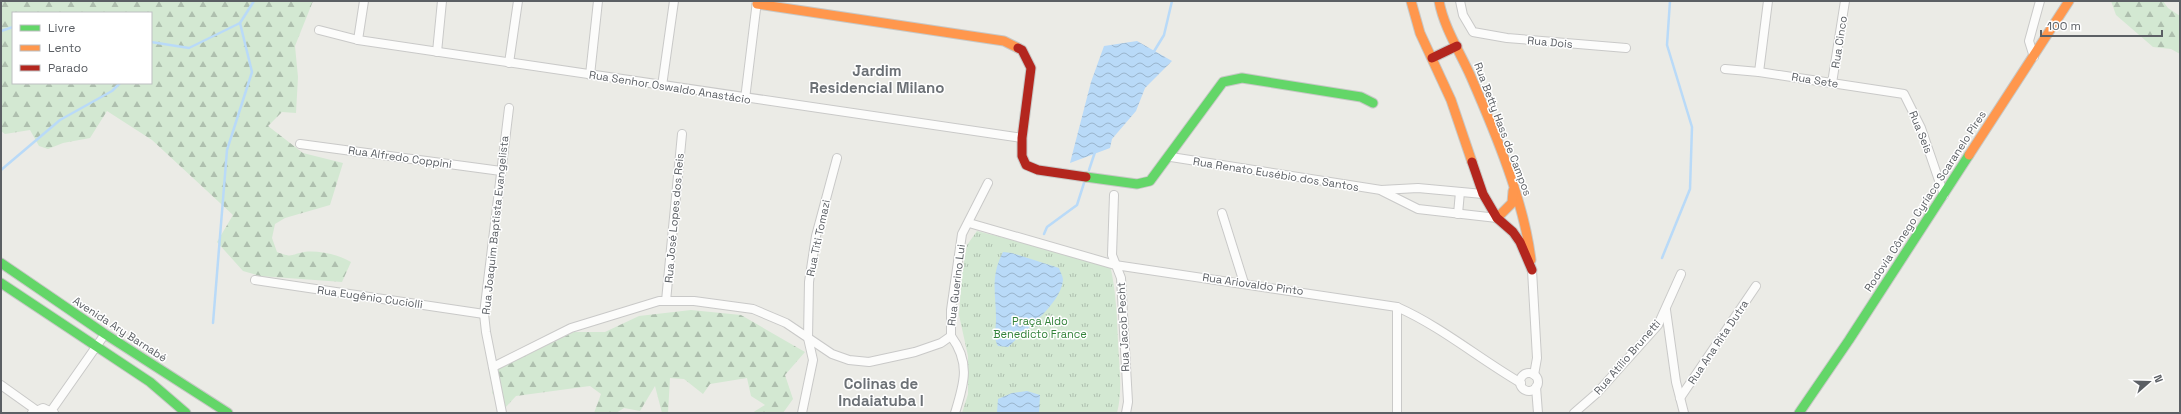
<svg xmlns="http://www.w3.org/2000/svg" width="2181" height="414" viewBox="0 0 2181 414" font-family="'Space Grotesk',sans-serif">
  <style>
    .forest { fill: url(#forest-firs); fill-rule: evenodd }
    .park { fill: url(#park-tufts) }
    .water { fill: url(#water-waves) }
    .lines { fill: none; stroke-linecap: round; stroke-linejoin: round }
    .stream { stroke: #b9daf8; stroke-width: 2.5 }
    .street-casing { stroke: #c9c9c8; stroke-width: 10 }
    .fast-casing { stroke: #c7c8c6; stroke-width: 11 }
    .slow-casing { stroke: #c7c8c6; stroke-width: 11 }
    .jam-casing { stroke: #c7c8c6; stroke-width: 11 }
    .street { stroke: #fcfcfb; stroke-width: 8 }
    .fast { stroke: #63d668; stroke-width: 9 }
    .slow { stroke: #ff974d; stroke-width: 9 }
    .jam { stroke: #b3261e; stroke-width: 9 }
    .labels { text-anchor: middle; dominant-baseline: central; stroke-width: 3; stroke-linejoin: round; paint-order: stroke }
    .street-label { font-size: 11px; fill: #5b5f64; stroke: #fff }
    .park-label { font-size: 11px; fill: #34833b; stroke: #fff }
    .district-label { font-size: 15px; font-weight: bold; fill: #6c7176; stroke: #fff }
  </style>
  <defs>
    <pattern id="forest-firs" width="22" height="20" patternUnits="userSpaceOnUse"><rect width="22" height="20" fill="#d3e8d2"/><path d="M5 1l3.5 6h-7zM16 11l3.5 6h-7z" fill="#aebfae"/></pattern>
    <pattern id="park-tufts" width="24" height="20" patternUnits="userSpaceOnUse"><rect width="24" height="20" fill="#d3e8d2"/><path d="M3 7l-1-3M5 7V3M7 7l1-3M15 17l-1-3M17 17v-4M19 17l1-3" fill="none" stroke="#aebfae"/></pattern>
    <pattern id="water-waves" width="16" height="10" patternUnits="userSpaceOnUse"><rect width="16" height="10" fill="#b9daf8"/><path d="M0 5q4-4 8 0t8 0" fill="none" stroke="#99b4cc"/></pattern>
  </defs>
  <rect width="100%" height="100%" fill="#ebebe6"/>
  <g class="forest">
    <path d="M1,1H313L295,46L298,77L296,113L282,112L268,126L303,153L343,163L330,205L285,218L275,224L272,238L277,252C293,258 289,255 304,252C318,250 340,255 351,262L342,282L260,276L243,271L217,242L233,215L152,140L107,111L90,138L63,143L48,149L39,146L30,130L5,134L1,131ZM13,13H151V83H13Z"/>
    <polygon points="2111,1 2163,1 2168,8 2180,16 2180,54 2171,49 2153,47 2116,15"/>
    <polygon points="691,310 741,315 805,352 785,375 793,399 783,413 752,413 765,405 751,396 747,378 710,384 703,394 684,379 670,378 668,413 662,413 655,386 640,411 624,408 616,413 594,413 601,394 590,386 516,396 505,408 492,393 497,370 574,332 605,332 639,316"/>
  </g>
  <path class="park" d="M977,231L1110,265C1116,290 1117,316 1118,342C1119,366 1123,390 1117,413H962L968,394V356L959,315L962,273L967,245Z"/>
  <g class="water">
    <polygon points="1137,41 1172,61 1145,88 1136,111 1112,139 1110,148 1070,163 1091,82 1104,46"/>
    <path d="M1003,252L1012,253L1059,268C1060,272 1063,276 1063,280C1061,304 1024,331 1008,347L998,346C993,338 996,328 996,319C996,293 990,277 1003,252Z"/>
    <polygon points="1027,391 1040,395 1039,413 997,413 998,399 1012,393"/>
  </g>
  <g class="lines">
    <g class="stream">
      <polyline points="1,31 13,27"/>
      <polyline points="151,42 189,48 240,23 254,1"/>
      <polyline points="1153,53 1164,35 1172,1"/>
      <polyline points="1,170 60,120 112,91 120,83"/>
      <polyline points="1089,170 1095,152"/>
      <polyline points="1044,234 1047,227 1077,205 1084,183"/>
      <polyline points="1662,258 1690,189 1692,127 1667,45 1670,1"/>
      <polyline points="213,323 227,150 252,72 240,23"/>
    </g>
    <defs>
      <g id="street">
        <polyline points="1460,1 1463,15 1473,32 1507,38 1626,48"/>
        <polyline points="319,30 358,40 1022,138"/>
        <polyline points="358,40 364,1"/>
        <polyline points="437,52 442,1"/>
        <polyline points="2034,57 2029,41 2040,1"/>
        <polyline points="509,63 518,1"/>
        <polyline points="1725,69 1759,72 1904,94 1921,128 1944,195"/>
        <polyline points="1759,72 1768,1"/>
        <polyline points="590,75 598,1"/>
        <polyline points="1832,83 1845,1"/>
        <polyline points="662,86 674,1"/>
        <polyline points="745,99 757,1"/>
        <polyline points="300,144 501,171"/>
        <polyline points="1171,157 1381,190 1418,188 1483,194"/>
        <polyline points="1382,191 1418,209 1497,218"/>
        <polyline points="1114,195 1112,255 1121,278 1128,402 1126,413"/>
        <polyline points="1222,213 1244,283"/>
        <polyline points="1458,214 1460,192"/>
        <path d="M969,223L1115,265L1397,307C1442,327 1478,358 1521,383"/>
        <polyline points="1532,270 1537,358 1534,375"/>
        <polyline points="255,280 484,314"/>
        <polyline points="666,301 682,134"/>
        <polyline points="1397,307 1397,413"/>
        <polyline points="1666,310 1676,382 1684,413"/>
        <polyline points="493,367 571,328 659,301 694,301 753,309 786,323 832,354 849,360 869,362 915,352 941,343 951,336"/>
        <circle cx="1529" cy="382" r="9"/>
        <polyline points="1,385 36,410"/>
        <polyline points="1536,387 1538,413"/>
        <polyline points="1680,398 1756,286"/>
        <polyline points="51,411 105,334"/>
        <polyline points="32,413 43,408 54,413"/>
        <polyline points="502,413 486,332 484,314 509,108"/>
        <polyline points="802,413 813,360 808,338 809,282 816,236 837,158"/>
        <path d="M955,413C964,384 971,363 951,336V310L962,234L988,183"/>
        <polyline points="1574,413 1597,393 1658,325 1681,274"/>
      </g>
      <g id="fast">
        <polyline points="1086,177 1137,184 1150,181 1223,82 1242,78 1361,97 1373,103"/>
        <polyline points="1,263 105,334 228,413"/>
        <polyline points="1,283 150,382 186,413"/>
        <polyline points="1799,413 1849,340 1969,155"/>
      </g>
      <g id="slow">
        <polyline points="1411,1 1420,33 1451,100 1472,162"/>
        <path d="M1439,1C1444,28 1460,52 1471,77C1495,132 1524,201 1531,260"/>
        <polyline points="757,4 1004,41 1018,48"/>
        <polyline points="1969,155 2069,1"/>
        <polyline points="1497,218 1512,203 1513,191"/>
      </g>
      <g id="jam">
        <polyline points="1018,48 1022,50 1031,68 1022,138 1022,156 1026,165 1038,170 1086,177"/>
        <polyline points="1432,58 1457,46"/>
        <polyline points="1472,162 1483,194 1497,218 1513,232 1520,242 1532,270"/>
      </g>
    </defs>
    <use href="#street" class="street-casing"/>
    <use href="#fast" class="fast-casing"/>
    <use href="#slow" class="slow-casing"/>
    <use href="#jam" class="jam-casing"/>
    <use href="#street" class="street"/>
    <use href="#fast" class="fast"/>
    <use href="#slow" class="slow"/>
    <use href="#jam" class="jam"/>
  </g>
  <g class="labels">
    <g class="street-label">
      <text transform="translate(1550 42) rotate(5)">Rua Dois</text>
      <text transform="translate(1839 42) rotate(-81)">Rua Cinco</text>
      <text transform="translate(1815 80) rotate(9)">Rua Sete</text>
      <text transform="translate(670 87) rotate(9)">Rua Senhor Oswaldo Anastácio</text>
      <text transform="translate(1503 129) rotate(69)">Rua Betty Hass de Campos</text>
      <text transform="translate(1921 132) rotate(68)">Rua Seis</text>
      <text transform="translate(400 157) rotate(8)">Rua Alfredo Coppini</text>
      <text transform="translate(1276 174) rotate(9)">Rua Renato Eusébio dos Santos</text>
      <text transform="translate(1925 201) rotate(-57)">Rodovia Cônego Cyríaco Scaranelo Pires</text>
      <text transform="translate(674 218) rotate(-85)">Rua José Lopes dos Reis</text>
      <text transform="translate(495 225) rotate(-84)">Rua Joaquim Baptista Evangelista</text>
      <text transform="translate(818 238) rotate(-78)">Rua Titi Tomazi</text>
      <text transform="translate(1253 284) rotate(8)">Rua Ariovaldo Pinto</text>
      <text transform="translate(956 285) rotate(-83)">Rua Guerino Lui</text>
      <text transform="translate(370 297) rotate(8)">Rua Eugênio Cuciolli</text>
      <text transform="translate(1123 327) rotate(-93)">Rua Jacob Pecht</text>
      <text transform="translate(120 329) rotate(33)">Avenida Ary Barnabé</text>
      <text transform="translate(1718 342) rotate(-56)">Rua Ana Rita Dutra</text>
      <text transform="translate(1627 357) rotate(-49)">Rua Atílio Brunetti</text>
    </g>
    <g class="park-label">
      <text x="1040" y="321">Praça Aldo<tspan x="1040" dy="13">Benedicto France</tspan></text>
    </g>
    <g class="district-label">
      <text x="877" y="70">Jardim<tspan x="877" dy="17">Residencial Milano</tspan></text>
      <text x="881" y="383">Colinas de<tspan x="881" dy="17">Indaiatuba I</tspan></text>
    </g>
  </g>
  <rect width="2181" height="414" fill="none" stroke="#5b5f64" stroke-width="4"/>
  <rect x="12" y="12" width="140" height="72" fill="#ffffff" stroke="#bdbfc1"/>
  <rect x="20" y="25" width="20" height="6" fill="#63d668" stroke="#bdbfc1"/>
  <text x="48" y="32" font-size="12" fill="#5b5f64">Livre</text>
  <rect x="20" y="45" width="20" height="6" fill="#ff974d" stroke="#bdbfc1"/>
  <text x="48" y="52" font-size="12" fill="#5b5f64">Lento</text>
  <rect x="20" y="65" width="20" height="6" fill="#b3261e" stroke="#bdbfc1"/>
  <text x="48" y="72" font-size="12" fill="#5b5f64">Parado</text>
  <g transform="translate(2149 382) rotate(70)" stroke="#ffffff" stroke-width="3" paint-order="stroke">
  <path d="M0-3L7 15L0 10L-7 15Z" fill="#5b5f64"/>
  <text y="-6" font-size="11" font-weight="bold" text-anchor="middle" fill="#5b5f64">N</text>
  </g>
  <path d="M2041 30v6h121v-6" fill="none" stroke="#5b5f64" stroke-width="2"/>
  <text x="2047" y="30" font-size="12" fill="#5b5f64" stroke="#ffffff" stroke-width="3" paint-order="stroke">100 m</text>
</svg>
